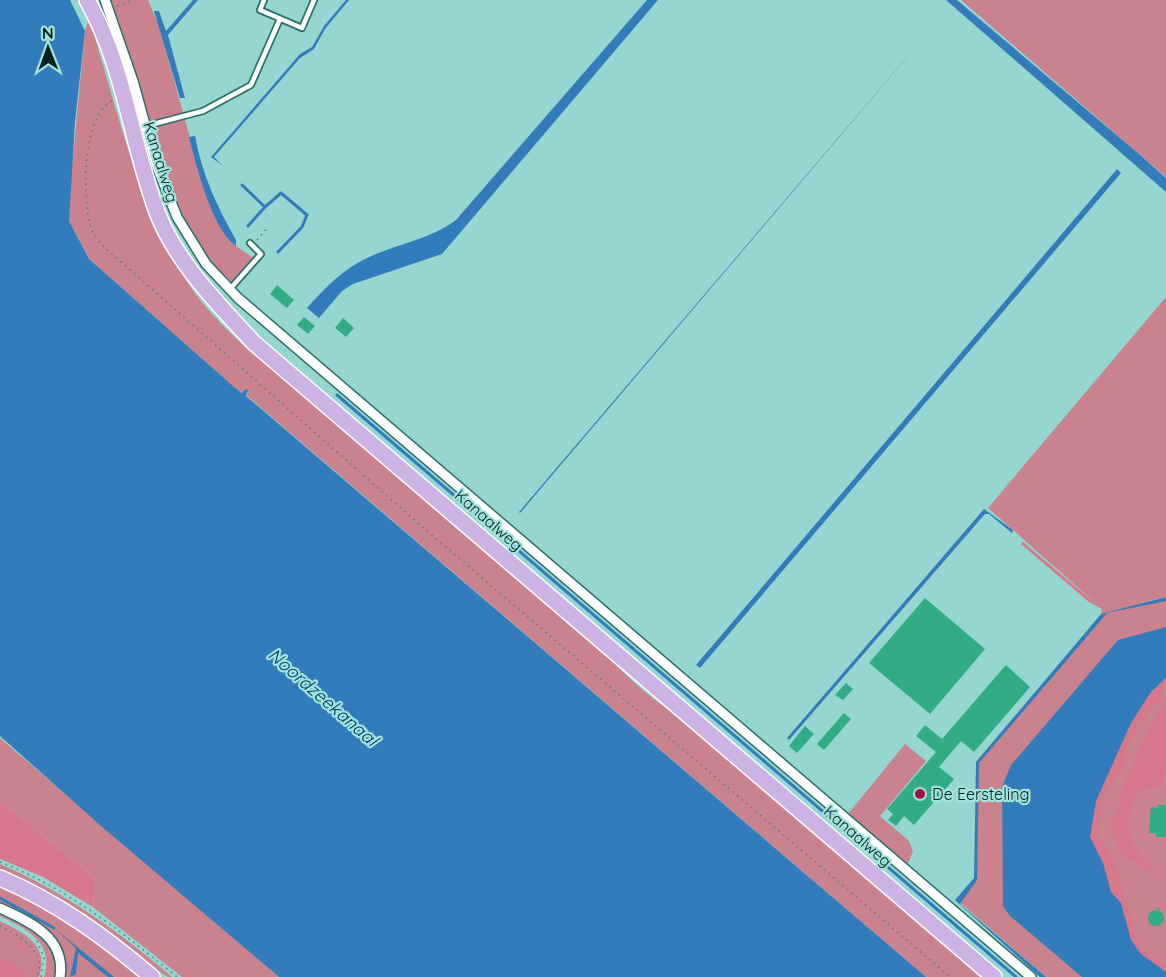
<svg xmlns="http://www.w3.org/2000/svg" width="1166" height="977" viewBox="0 0 1166 977" font-family="Quicksand,sans-serif">
  <style>
    .green { fill: #ca828f }
    .forest { fill: #d7778b }
    .water { fill: #337cbb }
    .lines { fill: none; stroke-linecap: round; stroke-linejoin: round }
    .stream { stroke: #337cbb; stroke-width: 3 }
    .building { fill: #31ac86 }
    .lane-casing { stroke: #2d6e69; stroke-width: 8 }
    .street-casing { stroke: #2d6e69; stroke-width: 12 }
    .primary-casing { stroke: #fff; stroke-width: 18 }
    .path { stroke: #4f7f7a; stroke-width: 1.5; stroke-dasharray: 1.5 4.5; stroke-linecap: butt }
    .lane { stroke: #fff; stroke-width: 4.5 }
    .street { stroke: #fff; stroke-width: 9 }
    .primary { stroke: #cdb3e3; stroke-width: 15 }
    .poi-dot { fill: #a30946; stroke: #a2e4dd; stroke-width: 2 }
    .labels { text-anchor: middle; dominant-baseline: central; stroke-width: 4.5; stroke-linejoin: round; paint-order: stroke }
    .street-label { font-size: 16px; fill: #05201e; stroke: #a2e4dd }
    .poi-label { font-size: 16px; fill: #05201e; stroke: #a2e4dd; text-anchor: start }
    .water-label { font-size: 18px; font-style: italic; fill: #013b65; stroke: #a2e4dd }
  </style>
  <rect width="100%" height="100%" fill="#95d7d0"/>
  <g class="green">
    <polygon points="110,0 148,0 159,26 206,195 232,243 253,258 232,281 224,278 192,235 174,200"/>
    <polygon points="961,0 1166,0 1166,177 1139,154"/>
    <path d="M89,18C118,111 135,197 187,281C216,330 281,375 325,413C417,491 509,570 601,649C630,681 661,707 698,730L985,977H926L246,395L249,392L243,393L233,386L89,259L69,221V198L85,31Z"/>
    <polygon points="1166,297 1166,597 1140,603 1166,599 1166,977 1046,977 958,901 976,879 976,762 1103,613 1101,614 1102,609 988,508"/>
    <polygon points="0,738 279,977 182,977 93,907 95,882 92,876 0,801"/>
    <polygon points="905,744 926,761 880,816 909,841 913,851 908,864 848,814"/>
    <path d="M0,864C65,892 119,932 172,977H168L0,871Z"/>
    <path d="M0,884L56,912L143,977H64C68,934 33,920 0,903Z"/>
    <path d="M0,913C31,928 57,937 56,977H44C55,942 26,929 0,916Z"/>
    <path d="M0,921C24,933 50,945 39,977H0Z"/>
  </g>
  <g class="forest">
    <polygon points="1023,542 1102,609 1089,602 1021,544"/>
    <polygon points="1163,680 1161,700 1148,709 1146,720 1136,721 1136,732 1125,747 1126,763 1103,796 1097,836 1113,859 1140,949 1166,966 1166,972 1141,954 1131,940 1121,903 1111,892 1103,863 1090,837 1096,801 1104,779 1136,714"/>
    <path d="M1166,703V763L1162,785L1140,789C1127,814 1122,833 1142,856C1148,863 1154,867 1155,876L1120,852L1111,828L1126,779L1157,714Z"/>
    <polygon points="0,801 92,876 95,882 93,907 43,877 0,859"/>
    <polygon points="0,960 9,960 22,971 24,977 0,977"/>
  </g>
  <g class="water">
    <polygon points="0,0 70,0 85,31 75,122 69,221 89,259 233,386 242,393 246,389 248,390 246,396 926,977 279,977 101,826 0,736"/>
    <polygon points="193,0 198,0 168,35 185,98 180,98 154,11 159,11 166,31"/>
    <polygon points="346,0 349,0 325,29 314,49 300,58 214,157 223,166 211,157 300,54 312,47 324,26"/>
    <path d="M647,0H658L442,254L353,284L342,291L319,318L307,308C325,288 342,270 367,258C396,244 429,240 456,220Z"/>
    <polygon points="946,0 957,0 1139,154 1166,178 1166,192"/>
    <polygon points="942,16 520,513 519,512"/>
    <path d="M195,136C202,174 217,207 236,240V246C212,230 196,164 189,137Z"/>
    <polygon points="1117,169 1121,173 700,668 696,665"/>
    <polygon points="984,509 1013,530 1012,533 989,514 985,514 789,740 787,738"/>
    <polygon points="1166,597 1166,601 1107,613 979,763 977,880 960,904 1046,977 1040,977 955,900 974,878 976,762 1101,614"/>
    <polygon points="1166,627 1166,678 1151,692 1131,723 1096,801 1090,837 1103,863 1111,892 1121,903 1131,940 1141,954 1166,972 1166,977 1082,977 1010,916 1003,906 1002,787 1011,765 1118,640"/>
    <polygon points="54,928 114,977 108,977 78,953 76,974 70,977 76,948"/>
  </g>
  <g class="lines">
    <g class="stream">
      <polyline points="242,185 265,207 281,193 307,215 302,227 278,252"/>
      <polyline points="248,226 265,207"/>
      <polyline points="337,395 1016,977"/>
      <polyline points="0,898 54,928"/>
    </g>
  </g>
  <g class="building">
    <polygon points="277,285 294,300 287,308 270,294"/>
    <polygon points="304,317 315,326 308,334 297,325"/>
    <polygon points="343,318 354,328 346,337 335,328"/>
    <polygon points="925,598 985,649 930,714 869,663"/>
    <polygon points="1006,665 1030,687 974,752 961,741 939,767 954,779 914,825 904,816 896,826 888,820 893,814 887,809 936,752 916,736 925,725 942,739"/>
    <polygon points="846,683 853,689 843,700 835,695"/>
    <polygon points="844,713 851,719 824,750 817,744"/>
    <polygon points="805,726 814,734 797,753 789,746"/>
    <polygon points="1158,805 1166,805 1166,837 1156,837 1156,833 1149,833 1151,807 1158,808"/>
    <circle cx="1156" cy="918" r="8"/>
  </g>
  <g class="lines">
    <defs>
      <g id="lane">
        <polyline points="264,0 260,10 302,28 314,0"/>
        <polyline points="146,126 203,111 251,85 280,19"/>
        <polyline points="230,289 261,254 250,243"/>
      </g>
      <g id="street">
        <polyline points="105,0 133,81 156,164 177,217 206,264 238,298 1031,977"/>
        <path d="M0,908C30,922 66,937 60,977"/>
      </g>
      <g id="primary">
        <path d="M87,0C124,65 131,142 157,212C176,262 218,304 254,343L994,977"/>
        <path d="M0,878C57,902 105,937 152,977"/>
      </g>
    </defs>
    <use href="#lane" class="lane-casing"/>
    <use href="#street" class="street-casing"/>
    <use href="#primary" class="primary-casing"/>
    <g class="path">
      <polyline points="117,6 133,0"/>
      <path d="M112,101C82,115 81,203 92,230C94,236 100,241 103,246L420,525L950,977"/>
      <polyline points="257,240 268,227"/>
      <path d="M0,862C67,888 122,932 177,977"/>
      <polyline points="1158,908 1164,925"/>
      <path d="M0,926C19,935 48,952 37,977"/>
      <polyline points="37,941 44,958 41,977"/>
    </g>
    <use href="#lane" class="lane"/>
    <use href="#street" class="street"/>
    <use href="#primary" class="primary"/>
  </g>
  <circle class="poi-dot" cx="920" cy="794" r="6"/>
  <g class="labels">
    <g class="street-label">
      <text transform="translate(161 162) rotate(73)">Kanaalweg</text>
      <text transform="translate(489 520) rotate(41)">Kanaalweg</text>
      <text transform="translate(858 836) rotate(41)">Kanaalweg</text>
    </g>
    <g class="poi-label">
      <text x="932" y="794">De Eersteling</text>
    </g>
    <g class="water-label">
      <text transform="translate(323 697) rotate(41)">Noordzeekanaal</text>
    </g>
  </g>
  <g transform="translate(48 48) rotate(359)" stroke="#a2e4dd" stroke-width="4.5" paint-order="stroke">
  <path d="M0-4.5L10 22L0 15L-10 22Z" fill="#05201e"/>
  <text y="-9" font-size="16" font-weight="bold" text-anchor="middle" fill="#05201e">N</text>
  </g>
</svg>
